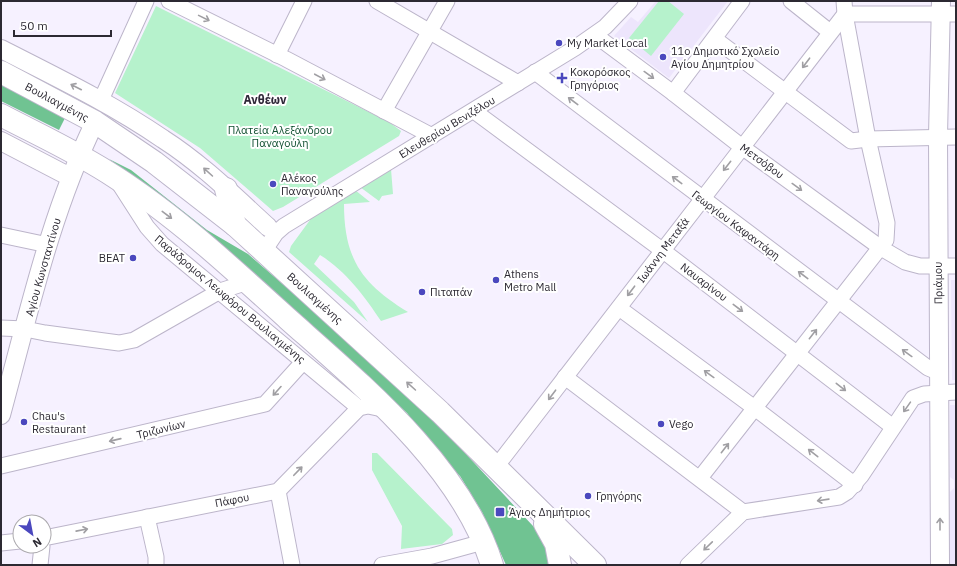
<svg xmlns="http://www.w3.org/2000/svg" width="957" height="566" viewBox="0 0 957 566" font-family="'IBM Plex Sans',sans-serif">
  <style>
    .built { fill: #ede5fc }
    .green { fill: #b6f2cc }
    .forest { fill: #70c392 }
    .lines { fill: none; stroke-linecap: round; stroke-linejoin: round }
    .minor-casing { stroke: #bcb5ca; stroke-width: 17 }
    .tertiary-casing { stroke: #bcb5ca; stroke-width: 20 }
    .primary-casing { stroke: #bcb5ca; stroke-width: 24 }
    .minor { stroke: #fff; stroke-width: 15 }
    .tertiary { stroke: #fff; stroke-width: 18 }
    .primary { stroke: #fff; stroke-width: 22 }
    .oneway { stroke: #a09fa3 }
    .poi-dot { fill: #4b48be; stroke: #fff; stroke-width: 1.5 }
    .labels { text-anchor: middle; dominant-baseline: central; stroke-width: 4; stroke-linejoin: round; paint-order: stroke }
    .poi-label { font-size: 11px; fill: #2c2932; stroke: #fff; text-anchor: start }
    .street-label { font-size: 11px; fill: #2c2932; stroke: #fff }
    .park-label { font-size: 11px; fill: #115031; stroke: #fff }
    .neighbourhood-label { font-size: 12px; font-weight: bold; fill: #2f2839; stroke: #fff }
  </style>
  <rect width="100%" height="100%" fill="#f6f1ff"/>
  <g class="built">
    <polygon points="656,1 728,1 669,78 614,36 631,17 638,22"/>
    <polygon points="951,280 956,280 956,380 952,380"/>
    <polygon points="950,405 956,405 956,565 950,565 950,492 954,488 954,480 950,477"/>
  </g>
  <g class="green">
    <polygon points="659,1 668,1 684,14 651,56 629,38"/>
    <polygon points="156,6 389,122 401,131 399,136 283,207 273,211 200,148 115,93"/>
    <polygon points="391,169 393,194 382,196 379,201 360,187"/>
    <path d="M355,190L370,202L344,204C344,259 362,284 408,312L381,321C365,297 346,271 320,255L314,264L354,302L368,322L289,252L291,246L310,220L309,218Z"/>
    <polygon points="372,453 377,453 452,529 453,535 442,544 401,549 402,526 372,470"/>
  </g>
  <g class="forest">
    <polygon points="1,85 64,116 65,118 59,130 1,101"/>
    <polygon points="109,159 131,170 207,230 248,254 380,368 421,406 547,541 555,565 506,565 482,512 460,476 446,463 407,413 242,263 172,206"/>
  </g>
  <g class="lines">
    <defs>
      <g id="minor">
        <polyline points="169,1 286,59 432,136"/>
        <polyline points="377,1 518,83"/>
        <polyline points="791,1 830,32"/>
        <polyline points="595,35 673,93 742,147 881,248 905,262 920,266 956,266"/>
        <polyline points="715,39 851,141 868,139 956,137"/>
        <polyline points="277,55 304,1"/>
        <polyline points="535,72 928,368 940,373"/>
        <polyline points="673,93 742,1"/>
        <polyline points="101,100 146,1"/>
        <polyline points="384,111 447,1"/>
        <polyline points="474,111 662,250 893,427"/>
        <polyline points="120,185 147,227 162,244 359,408"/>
        <polyline points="1,235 48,245"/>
        <polyline points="264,251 276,233 284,226 575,48 605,27 630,1"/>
        <polyline points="619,308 756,409 855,485"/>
        <polyline points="1,328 25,329 45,333 119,343 134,340 220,291 248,282"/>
        <polyline points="565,377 743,512"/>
        <polyline points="1,466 265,404 303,362"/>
        <polyline points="496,467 845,14 956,14"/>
        <polyline points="700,478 886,240 887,223 868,139 845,14 844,1"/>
        <polyline points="278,491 292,565"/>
        <polyline points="147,517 156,557 156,565"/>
        <polyline points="44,538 278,491 359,408 368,406 387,410"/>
        <polyline points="1,543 20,541"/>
        <polyline points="40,565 42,546"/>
        <polyline points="382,565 432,556 483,542"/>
        <polyline points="688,565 743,512 839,497 847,492 861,476 913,398 924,394 956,392"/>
      </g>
      <g id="tertiary">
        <path d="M1,49C56,77 112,104 163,139C202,164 234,196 268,227"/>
        <polyline points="1,141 70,177"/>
        <path d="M1,415C28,316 50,214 95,122"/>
        <polyline points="940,565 938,136 941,1"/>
      </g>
      <g id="primary">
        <polyline points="1,72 95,122 154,162 235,225 440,412 595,565"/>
        <path d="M1,115C39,135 79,153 115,177C177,217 233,269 288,319C362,385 462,467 492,565"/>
        <polyline points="226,189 235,225"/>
        <polyline points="545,524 556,544 560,565"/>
      </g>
    </defs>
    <use href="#minor" class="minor-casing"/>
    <use href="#tertiary" class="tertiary-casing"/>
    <use href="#primary" class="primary-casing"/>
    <use href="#minor" class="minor"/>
    <use href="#tertiary" class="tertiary"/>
    <use href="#primary" class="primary"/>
  </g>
  <defs><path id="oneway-shaft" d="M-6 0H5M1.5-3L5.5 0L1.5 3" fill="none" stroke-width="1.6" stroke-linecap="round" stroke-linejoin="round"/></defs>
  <g class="oneway">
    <use href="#oneway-shaft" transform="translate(204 18) rotate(26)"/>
    <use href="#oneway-shaft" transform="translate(806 63) rotate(127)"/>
    <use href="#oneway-shaft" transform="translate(649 75) rotate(36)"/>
    <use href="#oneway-shaft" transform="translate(320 77) rotate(28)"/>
    <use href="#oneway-shaft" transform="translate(76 87) rotate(-153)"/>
    <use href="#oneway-shaft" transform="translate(573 101) rotate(-143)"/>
    <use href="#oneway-shaft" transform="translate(727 166) rotate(128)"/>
    <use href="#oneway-shaft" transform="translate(208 172) rotate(-138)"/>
    <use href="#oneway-shaft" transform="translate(677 180) rotate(-143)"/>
    <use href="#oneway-shaft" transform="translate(797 187) rotate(36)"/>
    <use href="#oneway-shaft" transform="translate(167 215) rotate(37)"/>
    <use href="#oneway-shaft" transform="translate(803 275) rotate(-143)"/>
    <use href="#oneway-shaft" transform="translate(631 291) rotate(127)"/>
    <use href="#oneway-shaft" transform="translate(738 308) rotate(37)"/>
    <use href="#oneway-shaft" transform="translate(813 334) rotate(-52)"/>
    <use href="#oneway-shaft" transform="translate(907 353) rotate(-144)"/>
    <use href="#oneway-shaft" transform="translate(709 374) rotate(-144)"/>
    <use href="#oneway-shaft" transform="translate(411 386) rotate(-138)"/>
    <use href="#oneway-shaft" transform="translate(841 387) rotate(38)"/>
    <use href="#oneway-shaft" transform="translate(277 391) rotate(132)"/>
    <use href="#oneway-shaft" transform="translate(552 395) rotate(127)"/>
    <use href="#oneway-shaft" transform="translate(907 407) rotate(125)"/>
    <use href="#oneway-shaft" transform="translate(115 440) rotate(167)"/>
    <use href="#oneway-shaft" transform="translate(725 448) rotate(-52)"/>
    <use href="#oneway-shaft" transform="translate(813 453) rotate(-142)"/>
    <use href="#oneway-shaft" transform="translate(298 471) rotate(-46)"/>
    <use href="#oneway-shaft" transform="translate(823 500) rotate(172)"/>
    <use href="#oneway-shaft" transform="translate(940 524) rotate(-90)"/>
    <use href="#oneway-shaft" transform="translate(82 530) rotate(-11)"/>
    <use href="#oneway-shaft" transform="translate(708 546) rotate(136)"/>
  </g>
  <g class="poi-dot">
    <circle cx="559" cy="43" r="4"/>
    <circle cx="663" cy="57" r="4"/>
    <path d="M560 72h4v4h4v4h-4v4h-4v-4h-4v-4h4z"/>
    <circle cx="273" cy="184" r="4"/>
    <circle cx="133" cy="258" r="4"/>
    <circle cx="496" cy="280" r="4"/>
    <circle cx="422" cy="292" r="4"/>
    <circle cx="24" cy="422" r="4"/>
    <circle cx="661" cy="424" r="4"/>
    <circle cx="588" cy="496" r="4"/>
    <rect x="495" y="507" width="10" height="10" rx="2"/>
  </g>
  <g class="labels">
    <g class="poi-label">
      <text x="567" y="43">My Market Local</text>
      <text x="671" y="51">11ο Δημοτικό Σχολείο<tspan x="671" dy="13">Αγίου Δημητρίου</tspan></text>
      <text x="570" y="72">Κοκορόσκος<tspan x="570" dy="13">Γρηγόριος</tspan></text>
      <text x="281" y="178">Αλέκος<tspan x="281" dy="13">Παναγούλης</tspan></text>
      <text x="125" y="258" text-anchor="end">ΒΕΑΤ</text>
      <text x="504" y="274">Athens<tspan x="504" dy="13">Metro Mall</tspan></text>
      <text x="430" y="292">Πιταπάν</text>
      <text x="32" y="416">Chau's<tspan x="32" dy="13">Restaurant</tspan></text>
      <text x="669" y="424">Vego</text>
      <text x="596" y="496">Γρηγόρης</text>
      <text x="509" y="512">Άγιος Δημήτριος</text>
    </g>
    <g class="street-label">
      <text transform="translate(57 102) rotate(28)">Βουλιαγμένης</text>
      <text transform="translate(447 127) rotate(-31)">Ελευθερίου Βενιζέλου</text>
      <text transform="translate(762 161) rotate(36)">Μετσόβου</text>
      <text transform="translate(736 225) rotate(37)">Γεωργίου Καφαντάρη</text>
      <text transform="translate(663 250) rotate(-53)">Ιωάννη Μεταξά</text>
      <text transform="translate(43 267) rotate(-74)">Αγίου Κωνσταντίνου</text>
      <text transform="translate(704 282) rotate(37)">Ναυαρίνου</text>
      <text transform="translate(938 283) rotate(-91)">Πριάμου</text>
      <text transform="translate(315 298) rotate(42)">Βουλιαγμένης</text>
      <text transform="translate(230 299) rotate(40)">Παράδρομος Λεωφόρου Βουλιαγμένης</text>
      <text transform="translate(161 429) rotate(-14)">Τριζωνίων</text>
      <text transform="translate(232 500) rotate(-11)">Πάφου</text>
    </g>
    <g class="park-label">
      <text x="280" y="130">Πλατεία Αλεξάνδρου<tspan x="280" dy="13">Παναγούλη</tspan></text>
    </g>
    <g class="neighbourhood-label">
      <text x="265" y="99">Ανθέων</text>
    </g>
  </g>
  <rect width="957" height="566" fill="none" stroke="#2c2932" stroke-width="4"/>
  <g transform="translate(32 534) rotate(148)"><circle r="19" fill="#ffffff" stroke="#aba9ad"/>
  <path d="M0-3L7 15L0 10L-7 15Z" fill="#4b48be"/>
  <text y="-6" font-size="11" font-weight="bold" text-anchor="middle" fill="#2c2932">N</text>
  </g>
  <path d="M14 30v6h97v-6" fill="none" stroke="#2c2932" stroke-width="2"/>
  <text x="20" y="30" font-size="12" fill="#2c2932" stroke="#ffffff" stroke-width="3" paint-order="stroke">50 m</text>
</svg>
